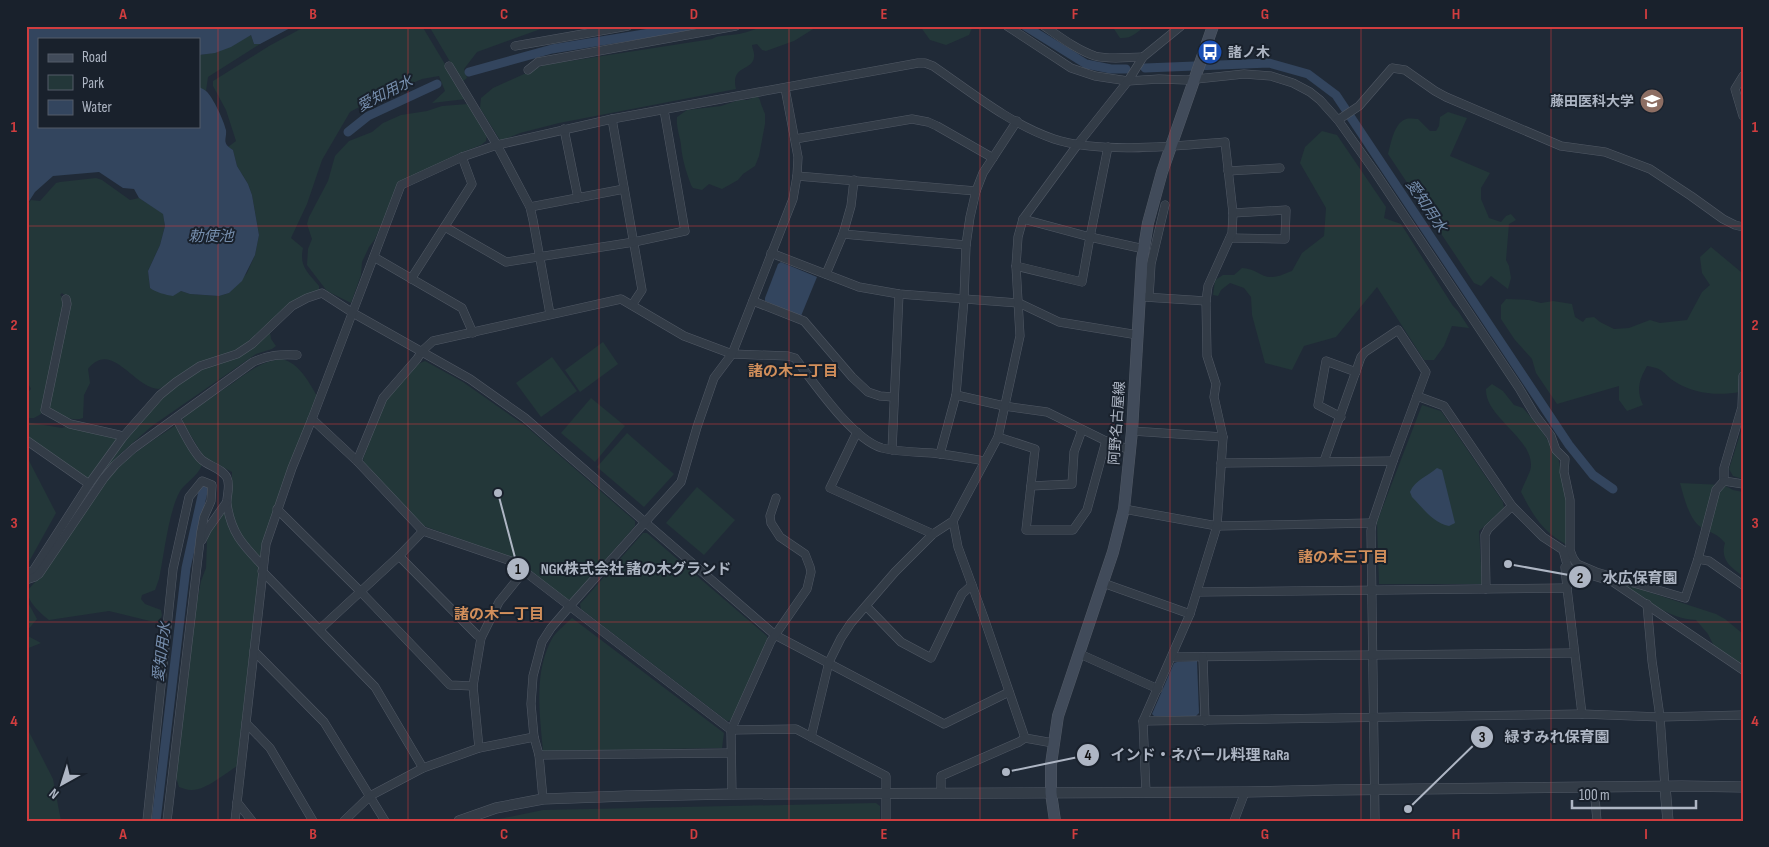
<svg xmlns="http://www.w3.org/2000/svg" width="1769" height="847" viewBox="0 0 1769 847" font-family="'Sofia Sans Condensed','Noto Sans JP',sans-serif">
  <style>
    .green { fill: #233739 }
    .water { fill: #33455e }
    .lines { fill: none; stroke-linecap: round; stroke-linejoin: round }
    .canal { stroke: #33455e; stroke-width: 9 }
    .minor-casing { stroke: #515965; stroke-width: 9 }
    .tertiary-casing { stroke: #515965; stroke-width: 11 }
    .secondary-casing { stroke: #515965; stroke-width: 12 }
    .minor { stroke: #333c47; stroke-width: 8 }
    .tertiary { stroke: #333c47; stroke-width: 10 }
    .secondary { stroke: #414b5a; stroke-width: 11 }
    .grid { fill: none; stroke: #d03d3f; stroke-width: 1; stroke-opacity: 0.55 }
    .labels { text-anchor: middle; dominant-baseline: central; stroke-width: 4; stroke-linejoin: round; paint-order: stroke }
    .poi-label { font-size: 14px; font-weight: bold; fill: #aeb6c4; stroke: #19212c; text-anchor: start }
    .street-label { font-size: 14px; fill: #aeb6c4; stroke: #19212c }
    .water-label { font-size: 15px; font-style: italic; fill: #758dac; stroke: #19212c }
    .neighbourhood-label { font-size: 15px; font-weight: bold; fill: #d28f5b; stroke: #19212c }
    .leader { fill: none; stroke: #aeb6c4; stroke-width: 2 }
    .callout-dot { fill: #aeb6c4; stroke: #19212c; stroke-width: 2 }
    .mark-label { font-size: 15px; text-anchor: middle; font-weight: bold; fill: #111 }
    .callout-label { font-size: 15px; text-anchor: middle; font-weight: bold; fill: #aeb6c4; stroke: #19212c; stroke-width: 4; stroke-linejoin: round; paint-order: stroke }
    .neatline { fill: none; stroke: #d03d3f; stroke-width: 2 }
    .grid-label { font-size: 16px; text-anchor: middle; font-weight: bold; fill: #d03d3f }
  </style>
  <rect width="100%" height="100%" fill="#202a37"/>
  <g class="green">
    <path d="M306,26H422L466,99L432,103L445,91L439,76L422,79L370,101L350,112L322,160L307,204L291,238L303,248C299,267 308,272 319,286V290L290,304L243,346L159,389C133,388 112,339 88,369L90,383L84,395L83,418C71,423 57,413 47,407L68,298L62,293L60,295L64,299L66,305L41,414L34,418H26V394L31,389L26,379V206L31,200L40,201L56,183L60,182L96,178L102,180L130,200L139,198L163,213L165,226L160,245L148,271L150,288L168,295L181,291L190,294L219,296L229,293L247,273L255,255L259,235L252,195L248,184L237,166L233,150L228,147L236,141L226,110L213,86V81L269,46Z"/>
    <polygon points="429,26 549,26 477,52 464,69 467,78 462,82"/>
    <path d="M762,26H818L794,41L766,51L762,50L757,44L752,45C752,48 755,53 754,57C753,71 730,65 736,89L559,123L520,133L503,140H500L480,108L481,98L493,88L544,65L712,39C719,35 723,36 731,35C742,34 752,31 762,26Z"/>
    <polygon points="920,26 973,26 969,35 946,45 930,40"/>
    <path d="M1116,26H1145C1136,33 1131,39 1120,38L1114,29Z"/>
    <path d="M251,35L254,44H260L208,77L206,91L199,87V55C224,52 230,45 251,35Z"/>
    <path d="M754,97H758L760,100L761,104L765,114V124L759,156L755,166L743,174L738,180L722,189L709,184L702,190L693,188L691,185C686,171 682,159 681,145C680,136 676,127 677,117L687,110L721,106L739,100H748Z"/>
    <polygon points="468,104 487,135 486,141 481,145 458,154 399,183 375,239 369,247 362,262 361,275 351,303 327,291 307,265 308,249 312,239 307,224 309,217 328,181 335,156 349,141 372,132 383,123 401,115 427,111 442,106"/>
    <path d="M1448,112L1467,118L1450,156L1490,173L1481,188V199L1489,218L1501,222L1506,216L1511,214L1516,220L1509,224L1506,260L1509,266L1511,278L1508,289L1491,276L1481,286L1474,283L1388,154C1391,143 1394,123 1406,119C1409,118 1415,119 1418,119L1430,131H1436L1439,126L1440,117Z"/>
    <path d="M1322,131L1337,135L1386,207L1384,218L1401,224L1453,306L1458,311L1469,328L1452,326L1444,346L1434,360H1424L1377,287L1336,337L1304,346L1292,370L1265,363L1252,315L1251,297L1244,288L1230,283L1221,290L1218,296L1213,295L1215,280L1223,275H1234L1242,268C1255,268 1262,278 1272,277C1279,277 1286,273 1292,271L1302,253L1324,236L1326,208L1300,163L1305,147Z"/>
    <path d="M1711,247L1741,272L1743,332L1740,392C1718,396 1693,394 1674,381C1661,372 1665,369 1647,366C1639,380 1636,390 1643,405L1627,411L1619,400V386L1557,404L1536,373L1532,359L1515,340L1501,319V305L1506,299L1529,300L1541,303L1553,301L1572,304L1575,317L1583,322L1586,318L1594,317L1600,322L1614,329L1629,328L1650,320L1660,323L1687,320L1702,292L1710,285L1702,273L1700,257Z"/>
    <polygon points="270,332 271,339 276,346 272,349 256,354 152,426 119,455 95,485 92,484 115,450 158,399 201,368 227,360"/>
    <polygon points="603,342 618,364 580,392 565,370"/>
    <polygon points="552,357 577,391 541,417 516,383"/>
    <path d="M282,359C299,363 309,382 317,396L301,437L260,561L247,546L231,517L232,472L208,459L202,454L182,421L184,417C200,405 216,394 233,383C249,371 262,361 282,359Z"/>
    <polygon points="425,361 463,382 527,427 635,521 635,526 571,599 566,599 513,558 424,526 365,465 363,459 386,397 418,364"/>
    <path d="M1492,384L1503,391L1514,405L1523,408L1540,428L1558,457L1567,496V545C1542,531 1534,517 1521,492C1523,485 1531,472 1531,466C1532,437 1485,417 1486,389Z"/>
    <polygon points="591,398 625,426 595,462 561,433"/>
    <polygon points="1422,405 1441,411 1503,502 1504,508 1479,531 1482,584 1379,584 1377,522"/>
    <polygon points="26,422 62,428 68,426 118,438 90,478 83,478 26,437"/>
    <path d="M176,425L202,465C197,478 183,483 178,495C168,517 164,555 159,579L155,590L142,595L141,599L145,604L161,610L162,615L160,620L154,622L109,611L49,620C41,614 28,602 27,591L46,570L107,479C127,456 152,441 176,425Z"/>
    <polygon points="1743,425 1743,479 1733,476 1729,469"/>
    <polygon points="627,433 674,474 644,507 597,467"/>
    <polygon points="26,455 56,513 26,567"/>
    <path d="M1680,483L1724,485L1733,490L1743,492V576C1730,567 1720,559 1725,543C1718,534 1711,533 1702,528C1689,520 1684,497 1680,483Z"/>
    <polygon points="697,487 735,520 704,555 666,523"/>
    <path d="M226,508L260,566L237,766C226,773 205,791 191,790C187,790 183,788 179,787L175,774L193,622L201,581L206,568L207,541L208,535Z"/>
    <polygon points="643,533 647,533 767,636 768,641 733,720 727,721 581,609 580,604"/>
    <path d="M1621,583L1716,614L1725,619L1743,634V667L1715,648L1708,634L1696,620C1668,619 1644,598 1621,583Z"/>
    <polygon points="26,599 37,619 26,632"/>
    <path d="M572,618L724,733L722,748L543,751C540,714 533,671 553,637C558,630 566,624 572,618Z"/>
    <polygon points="26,635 41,643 26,649"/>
    <polygon points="26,726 53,779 61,821 26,821"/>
    <polygon points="876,803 880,806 880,821 489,821 543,810"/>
  </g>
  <g class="water">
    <path d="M26,26H294L260,44H254L251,35L231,47L215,53L199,55V39H39V126H199V87C201,88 204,89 206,91C213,97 224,121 226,130C227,139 221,143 233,150L237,166L248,184L252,195L259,235L255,255L242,281L229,293L219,296L190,294L181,291L173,296C166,295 155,292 150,288L148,271L160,245L165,226L163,214L139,198L134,189L123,188L99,172L53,176L35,192L26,206Z"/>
    <polygon points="781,262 817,277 801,316 765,301 765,298 778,264"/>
    <path d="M1437,468L1442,470L1454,519L1455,523L1449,526C1433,523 1422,507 1412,497L1410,492C1415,480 1428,476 1437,468Z"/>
    <polygon points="1197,661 1199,713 1196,716 1154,716 1152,714 1174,663 1177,662"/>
  </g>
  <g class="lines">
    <g class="canal">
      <polyline points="1025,26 1086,64 1111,69 1126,69"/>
      <polyline points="1145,68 1269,63 1308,74 1336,95 1569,445 1593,475 1613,489"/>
      <polyline points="469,72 552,49 693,26"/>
      <polyline points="348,132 368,116 437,84"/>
      <polyline points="156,821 186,568 204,487"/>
    </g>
    <defs>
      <g id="minor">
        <polyline points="1007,26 1071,68 1095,76 1128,81 1159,79 1187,80 1244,74 1271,76 1293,83 1310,92 1320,100 1338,120 1375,172 1519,388 1535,415 1551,436 1556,450 1565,459 1564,472 1570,500 1570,550 1573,558 1577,564 1596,572 1685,598 1698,559 1716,490 1724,481 1724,468 1742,407 1743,376"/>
        <path d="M1044,26C1060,37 1077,50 1095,56C1110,60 1128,57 1143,57"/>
        <polyline points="515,46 628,26"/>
        <polyline points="449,66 497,145 530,207 533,220 550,314"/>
        <polyline points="528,70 538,62 736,26"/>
        <polyline points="1743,76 1735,89 1743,116"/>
        <polyline points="612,119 642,290 632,305"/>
        <polyline points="1338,120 1359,106 1392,68 1405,70 1435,91 1446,97 1561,146 1605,152 1650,169 1691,196 1723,219 1735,225 1743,227"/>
        <polyline points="564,129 578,198"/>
        <polyline points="795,139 912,119 928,122 937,126 993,158"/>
        <polyline points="1228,171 1280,168"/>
        <polyline points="797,176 976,191"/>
        <polyline points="530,207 624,189"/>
        <polyline points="1023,219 1090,237 1144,249"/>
        <polyline points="445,227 506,262 634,242 685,231 664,110"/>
        <polyline points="843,234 966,245"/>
        <polyline points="1230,238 1285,239 1286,210 1233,213"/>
        <polyline points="771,253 859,287 899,294 1019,303 1059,322 1138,335"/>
        <polyline points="374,257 462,308 473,333"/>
        <polyline points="1016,266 1082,282 1090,237 1108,147"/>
        <polyline points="826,274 843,234 851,206 854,180"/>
        <polyline points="411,279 472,184 462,157"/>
        <polyline points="1144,297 1206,301"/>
        <polyline points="1149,297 1151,264 1165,205"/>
        <polyline points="66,299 67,304 45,410 70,424 119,435 123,437"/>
        <polyline points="753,301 804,321 852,377 868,392 880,396 893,397"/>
        <polyline points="956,395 1004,406 1047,412 1106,441 1130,450"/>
        <polyline points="1417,396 1444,406 1512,506 1488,529 1485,535 1486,589"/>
        <polyline points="1341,417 1318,405 1326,361 1356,372"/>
        <path d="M176,418C183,430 192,451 202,460C209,466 223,469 227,478C231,486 226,497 227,504C231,533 243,545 263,566"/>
        <polyline points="312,419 357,461 423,531 511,561 731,730 796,729 886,776 886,821"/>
        <polyline points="1132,431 1223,437"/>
        <polyline points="857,432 830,488 933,534"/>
        <polyline points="998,437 1035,449 1026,530 1073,530 1087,510 1106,441"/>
        <polyline points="26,440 89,484"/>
        <polyline points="892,450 899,294"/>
        <polyline points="940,454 956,395 964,299 966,245 970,217 976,191 983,173 1017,121"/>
        <path d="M357,461L383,398L417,359L422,351L433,341L621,299L684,336L732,354L788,356L795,358C814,383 852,439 882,448C898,452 916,452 932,453C950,455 967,458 985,461"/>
        <polyline points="1324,461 1361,357 1365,352 1398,330 1426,372 1393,461"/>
        <polyline points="1221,463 1393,461 1372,523 1371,531 1375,821"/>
        <polyline points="1724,481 1743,484"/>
        <polyline points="1031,486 1072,484 1074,452 1082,430"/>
        <polyline points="1512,506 1543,537 1563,550 1568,568"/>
        <polyline points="277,509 360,591 450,685 473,686"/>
        <polyline points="1124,509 1217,526 1372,523"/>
        <polyline points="953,521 958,547 984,618 1025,738"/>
        <polyline points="202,540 207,530 226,503"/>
        <polyline points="399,556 477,635 481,638"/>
        <polyline points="1698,559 1709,561 1743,585"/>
        <polyline points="262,571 375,687 423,768"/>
        <polyline points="26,573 33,571 89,484 123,437 160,395 176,382 200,366 237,354 252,344 292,306 307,298 322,293 353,313 470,379 525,418 775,635 944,724 1009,692"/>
        <path d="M26,580L35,577L39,574L104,478L115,465L134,448L253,362C269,355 280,354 297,355"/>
        <polyline points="1103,583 1190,614"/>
        <polyline points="1567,588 1565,567 1613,582 1743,670"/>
        <polyline points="1198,592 1567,588 1582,714"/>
        <polyline points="1647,604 1652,661 1660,717 1665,787"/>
        <polyline points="866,606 901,642 931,658 962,594 972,585"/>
        <polyline points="320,629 399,556 423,531"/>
        <polyline points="254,651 324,722 385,821"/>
        <polyline points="1080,654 1158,689"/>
        <polyline points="1172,657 1574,653"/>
        <polyline points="1203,657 1205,721"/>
        <polyline points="1143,721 1582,714 1660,717 1743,715"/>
        <polyline points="246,723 270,748 313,821"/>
        <polyline points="811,737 829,662 841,638 851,623 895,572 933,534 953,521 998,437 1020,336 1016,266 1018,237 1023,219 1078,144 1128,81 1143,57 1181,26"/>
        <polyline points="479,748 473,686 481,638 499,602 524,571"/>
        <polyline points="539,755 731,753"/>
        <polyline points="1594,787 1597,821"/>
        <polyline points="941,793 941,776 1019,742 1025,738 1053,743"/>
        <polyline points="732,794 731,730 771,641 807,589 811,572 810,567 805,554 780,537 771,523 770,516 776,498"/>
        <polyline points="543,799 539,755 534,737 531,704 533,676 542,642 551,628 570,606 681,482 697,427 714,378 732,354 793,199 797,176 798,157 785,88"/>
        <polyline points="237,802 252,821"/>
        <polyline points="147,821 173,569 189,497 202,481 212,485 211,501 204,517 201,532 167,821"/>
        <path d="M235,821L266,544L292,468L312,419L401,185L462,157L497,145L612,119L918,63H925L933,66C971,92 1010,124 1054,139C1100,154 1176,146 1225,142L1233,213L1232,233L1208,286L1206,301L1207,356L1216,384L1214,397L1223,437L1217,526L1190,614L1143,721L1146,793"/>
        <polyline points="344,821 370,796 423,768 479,748 534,737"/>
        <polyline points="1234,821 1245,792"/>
      </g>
      <g id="tertiary">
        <polyline points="1665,787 1668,821"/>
        <polyline points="459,821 496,808 543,799 627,796 732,794 1245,792 1335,790 1682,786 1743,787"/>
      </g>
      <polyline id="secondary" points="1055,821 1051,793 1051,764 1058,716 1113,552 1124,509 1132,431 1142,260 1148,223 1162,172 1213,26"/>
    </defs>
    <use href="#minor" class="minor-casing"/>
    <use href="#tertiary" class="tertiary-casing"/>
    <use href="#secondary" class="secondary-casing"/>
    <use href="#minor" class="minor"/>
    <use href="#tertiary" class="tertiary"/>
    <use href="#secondary" class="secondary"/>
  </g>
  <path class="grid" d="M218,26V821M408,26V821M599,26V821M789,26V821M980,26V821M1170,26V821M1361,26V821M1551,26V821M26,226H1743M26,424H1743M26,622H1743"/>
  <defs>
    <symbol id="bus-disc" viewBox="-11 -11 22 22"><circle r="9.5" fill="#1a4fb4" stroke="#19212c"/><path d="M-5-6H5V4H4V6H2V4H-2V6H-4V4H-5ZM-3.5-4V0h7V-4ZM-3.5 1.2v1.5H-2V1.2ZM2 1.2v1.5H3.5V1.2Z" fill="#fff"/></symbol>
    <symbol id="university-disc" viewBox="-11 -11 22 22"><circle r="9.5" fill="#8d6e63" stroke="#19212c"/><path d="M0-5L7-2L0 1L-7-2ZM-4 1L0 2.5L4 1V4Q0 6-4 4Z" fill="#fff"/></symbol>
  </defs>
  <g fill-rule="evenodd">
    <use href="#bus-disc" x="1196" y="38" width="28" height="28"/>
    <use href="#university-disc" x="1638" y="87" width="28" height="28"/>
  </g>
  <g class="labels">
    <g class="poi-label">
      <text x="1228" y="52">諸ノ木</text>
      <text x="1634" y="101" text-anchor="end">藤田医科大学</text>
    </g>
    <g class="street-label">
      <text transform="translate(1117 423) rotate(-86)">阿野名古屋線</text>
    </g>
    <g class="water-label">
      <text transform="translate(385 94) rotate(-27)">愛知用水</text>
      <text transform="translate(1426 206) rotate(56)">愛知用水</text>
      <text x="211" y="236">勅使池</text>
      <text transform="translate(162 652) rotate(-83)">愛知用水</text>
    </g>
    <g class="neighbourhood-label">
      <text x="793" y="371">諸の木二丁目</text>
      <text x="1343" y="557">諸の木三丁目</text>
      <text x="499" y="614">諸の木一丁目</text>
    </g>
  </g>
  <path class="leader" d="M498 493L518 569M1508 564L1580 577M1408 809L1482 737M1006 772L1088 755"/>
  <g class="callout-dot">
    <circle cx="498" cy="493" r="5"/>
    <circle cx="1508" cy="564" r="5"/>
    <circle cx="1408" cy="809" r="5"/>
    <circle cx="1006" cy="772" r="5"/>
    <circle cx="518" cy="569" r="12"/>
    <circle cx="1580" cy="577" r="12"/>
    <circle cx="1482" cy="737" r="12"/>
    <circle cx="1088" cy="755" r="12"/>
  </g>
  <g class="mark-label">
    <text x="518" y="574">1</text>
    <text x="1580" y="583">2</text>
    <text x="1482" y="742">3</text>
    <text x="1088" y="760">4</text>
  </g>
  <g class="callout-label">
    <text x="636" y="574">NGK株式会社 諸の木グランド</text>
    <text x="1640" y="583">水広保育園</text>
    <text x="1557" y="742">緑すみれ保育園</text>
    <text x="1200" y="760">インド・ネパール料理 RaRa</text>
  </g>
  <rect width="1769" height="847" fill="none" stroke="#19212c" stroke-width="55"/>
  <rect x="38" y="38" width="162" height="90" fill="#19212c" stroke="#555d69"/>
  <rect x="48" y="54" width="25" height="8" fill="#414b5a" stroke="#555d69"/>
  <text x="82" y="62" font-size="15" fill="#aeb6c4">Road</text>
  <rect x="48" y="75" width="25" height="15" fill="#233739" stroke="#555d69"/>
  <text x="82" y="88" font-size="15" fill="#aeb6c4">Park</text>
  <rect x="48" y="100" width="25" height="15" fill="#33455e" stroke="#555d69"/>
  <text x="82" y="112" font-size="15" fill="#aeb6c4">Water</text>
  <g transform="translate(62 784) rotate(219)" stroke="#19212c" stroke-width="4" paint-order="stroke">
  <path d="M0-4L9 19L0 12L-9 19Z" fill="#aeb6c4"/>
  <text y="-8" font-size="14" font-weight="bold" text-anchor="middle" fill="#aeb6c4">N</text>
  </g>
  <path d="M1572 800v8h124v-8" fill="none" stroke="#aeb6c4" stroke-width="2.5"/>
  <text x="1579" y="800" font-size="15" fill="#aeb6c4" stroke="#19212c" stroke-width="4" paint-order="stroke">100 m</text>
  <rect x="28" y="28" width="1714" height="792" class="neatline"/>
  <g class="grid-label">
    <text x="123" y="19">A</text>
    <text x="313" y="19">B</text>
    <text x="504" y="19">C</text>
    <text x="694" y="19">D</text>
    <text x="884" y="19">E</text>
    <text x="1075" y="19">F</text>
    <text x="1265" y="19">G</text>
    <text x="1456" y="19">H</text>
    <text x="1646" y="19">I</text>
    <text x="14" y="132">1</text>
    <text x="1755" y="132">1</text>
    <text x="14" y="330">2</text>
    <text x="1755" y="330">2</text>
    <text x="14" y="528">3</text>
    <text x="1755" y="528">3</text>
    <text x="14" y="726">4</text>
    <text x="1755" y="726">4</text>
    <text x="123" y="839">A</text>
    <text x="313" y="839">B</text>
    <text x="504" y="839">C</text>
    <text x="694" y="839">D</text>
    <text x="884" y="839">E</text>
    <text x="1075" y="839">F</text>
    <text x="1265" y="839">G</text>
    <text x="1456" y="839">H</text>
    <text x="1646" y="839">I</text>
  </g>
</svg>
